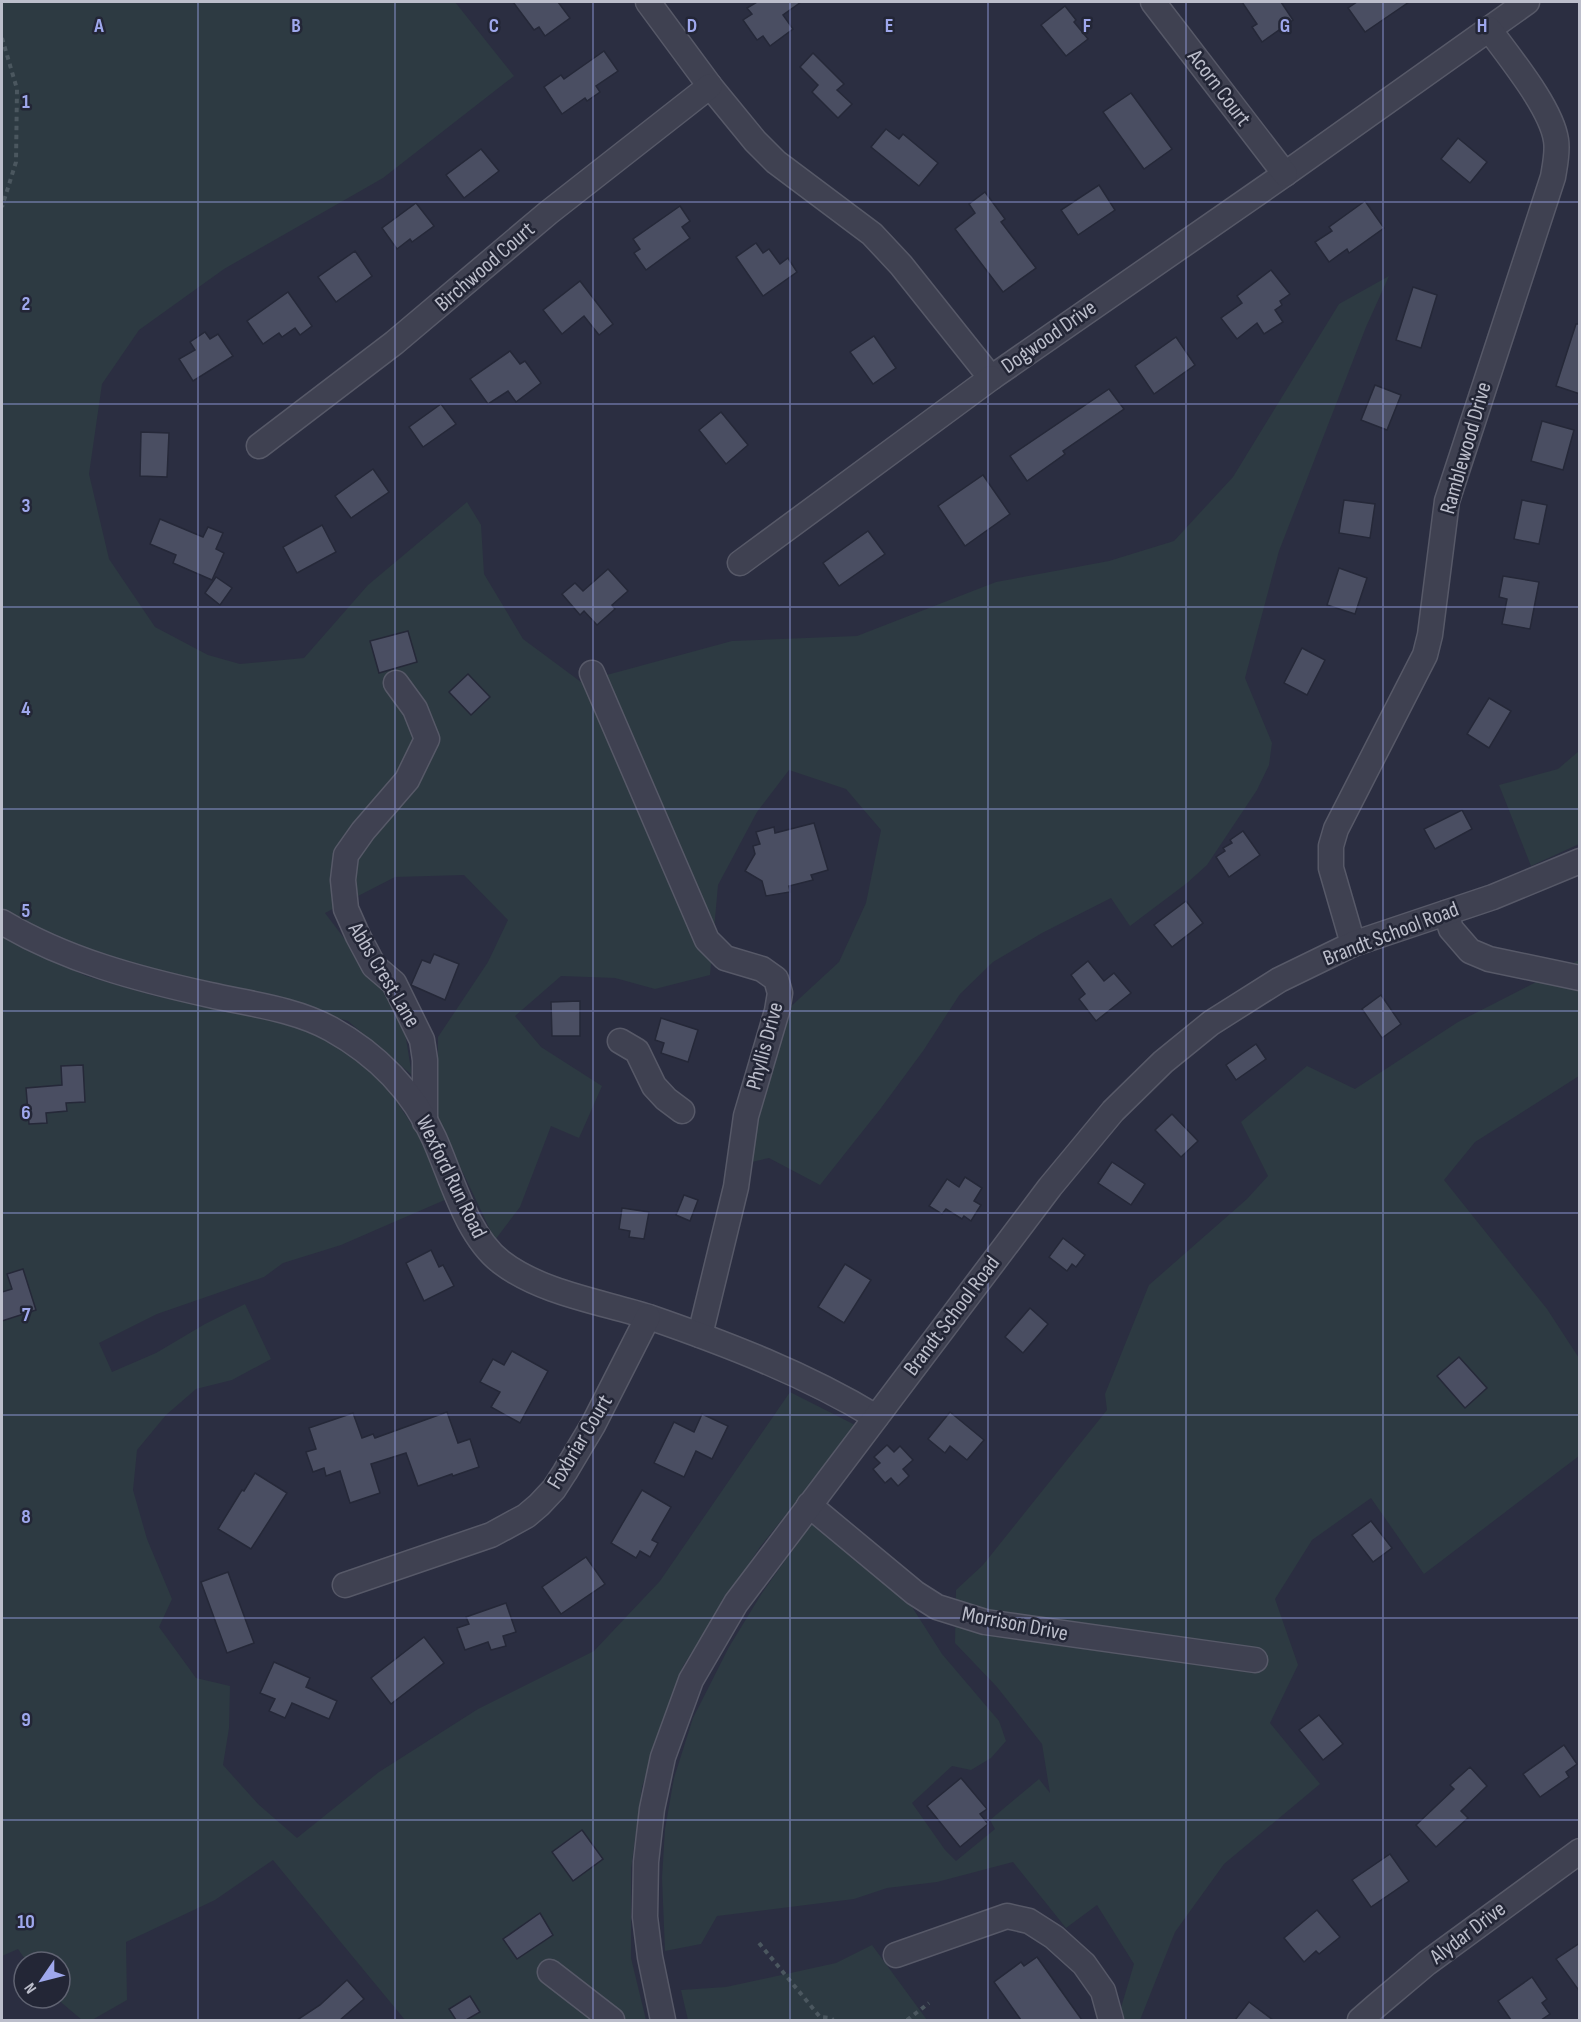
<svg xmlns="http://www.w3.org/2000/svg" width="1581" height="2022" viewBox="0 0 1581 2022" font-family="'Sofia Sans Condensed',sans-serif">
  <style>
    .green { fill: #2d3a42 }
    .building { fill: #4a4e62; stroke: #252838; stroke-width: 1.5 }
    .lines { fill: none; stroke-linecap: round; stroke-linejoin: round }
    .minor-casing { stroke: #575968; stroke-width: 27 }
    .path { stroke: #4b575f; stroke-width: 4; stroke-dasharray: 4.5 4.5; stroke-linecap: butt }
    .minor { stroke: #3f4151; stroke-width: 24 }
    .grid { fill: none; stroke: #9fa8ed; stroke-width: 1.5; stroke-opacity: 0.55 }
    .labels { text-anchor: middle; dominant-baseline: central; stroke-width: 5; stroke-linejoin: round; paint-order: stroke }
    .street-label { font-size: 22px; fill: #bcbecb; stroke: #232636 }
    .grid-label { font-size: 20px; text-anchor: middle; font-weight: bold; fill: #9fa8ed; stroke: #232636; stroke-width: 5; stroke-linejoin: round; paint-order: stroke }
  </style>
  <rect width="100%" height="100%" fill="#2b2e41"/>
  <g class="green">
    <polygon points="2,2 455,2 514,76 383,178 224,269 139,330 102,384 89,474 109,559 155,627 208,655 240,664 304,658 368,585 467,502 481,525 484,574 523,639 581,682 732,641 857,636 996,582 1109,561 1174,541 1233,477 1339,304 1389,276 1366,327 1279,551 1245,678 1272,743 1269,765 1257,790 1207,865 1187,883 1130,926 1111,898 1042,933 993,962 960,994 923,1051 881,1108 820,1185 769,1158 747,1163 758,1091 787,1010 839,962 866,903 881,830 846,789 789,770 757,812 718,885 710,975 655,989 615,978 561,976 515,1016 541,1047 602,1086 579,1138 551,1126 520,1207 495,1240 437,1118 438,1037 488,962 508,920 464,875 395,877 325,913 402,1015 412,1075 348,1021 250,993 108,961 2,911"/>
    <polygon points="1579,751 1579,844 1531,866 1499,785 1558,769"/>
    <polygon points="2,937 86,976 155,996 259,1016 324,1034 376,1070 418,1134 447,1199 341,1245 283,1263 264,1277 157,1314 99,1343 112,1372 156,1353 205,1324 245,1304 271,1359 232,1380 196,1389 166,1415 137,1450 133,1490 147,1539 172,1599 159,1627 196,1678 230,1686 229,1728 223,1765 258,1804 297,1838 379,1772 478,1709 594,1651 660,1581 790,1392 857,1426 760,1547 683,1666 642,1787 631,1869 631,1958 646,2020 405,2020 273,1860 215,1900 126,1942 127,2000 92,2020 82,2020 56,1998 60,1998 60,1962 27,1962 18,1949 2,1956"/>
    <polygon points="1579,960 1579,1076 1475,1142 1444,1180 1547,1309 1579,1358 1579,1456 1424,1574 1371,1498 1312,1540 1275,1599 1298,1665 1270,1723 1320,1784 1224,1864 1175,1932 1140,2020 1125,2020 1120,2011 1134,1964 1097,1905 1066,1928 1013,1862 937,1882 887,1888 854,1899 717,1916 701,1944 665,1951 662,1878 665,1829 674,1778 693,1718 729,1647 762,1593 811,1524 824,1530 900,1588 942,1654 999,1721 1006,1741 991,1758 971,1770 952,1766 912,1803 945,1850 956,1861 995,1829 990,1820 1039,1779 1050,1793 1042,1744 997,1687 955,1643 956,1590 983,1565 1107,1410 1105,1394 1149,1285 1247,1199 1268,1176 1241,1122 1307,1066 1355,1089 1458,1022"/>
    <polygon points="872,1945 927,2020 688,2020 681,1990 726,1987 836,1963"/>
  </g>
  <g class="building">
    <polygon points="513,2 558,2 570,18 545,36 539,27 534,30"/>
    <polygon points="757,2 801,2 783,15 793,29 770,46 763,36 757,40 743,20 752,14 747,8"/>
    <polygon points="1242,2 1281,2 1293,20 1262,42 1252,27 1257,24"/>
    <polygon points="1357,2 1409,2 1365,32 1348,8"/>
    <polygon points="1065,6 1076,20 1074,22 1088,39 1066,56 1041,25"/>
    <polygon points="604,51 618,71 596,86 600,92 587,101 585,98 562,114 544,87 561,75 564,79"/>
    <polygon points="813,53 844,84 837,90 852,104 838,118 812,92 818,85 800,67"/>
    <polygon points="1131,93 1172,149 1144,169 1103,112"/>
    <polygon points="886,129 899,139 903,134 938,163 919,186 871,147"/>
    <polygon points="1458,138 1487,162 1470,183 1441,159"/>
    <polygon points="481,149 499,171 464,198 446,175"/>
    <polygon points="1099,185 1115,210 1078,235 1061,210"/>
    <polygon points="985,192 1005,219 1001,222 1036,268 1003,292 955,229 975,213 969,204"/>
    <polygon points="1365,201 1384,228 1349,253 1347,249 1329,262 1315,242 1332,231 1329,227"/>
    <polygon points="416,203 434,226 412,242 410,239 397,249 382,228"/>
    <polygon points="680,206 690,221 682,227 690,238 646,270 634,253 640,249 633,239"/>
    <polygon points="756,243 763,253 769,249 780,264 788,258 797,272 763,296 736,257"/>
    <polygon points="355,251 372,276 336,302 318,277"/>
    <polygon points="1271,270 1290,294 1280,301 1282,305 1275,310 1283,322 1264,334 1257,323 1237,339 1221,318 1242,303 1237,296"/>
    <polygon points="580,281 613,324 599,335 584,316 562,334 543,310"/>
    <polygon points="1413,287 1437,295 1421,348 1396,340"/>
    <polygon points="288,292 312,326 300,335 295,328 282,337 279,333 263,344 247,321"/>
    <polygon points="1576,324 1580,324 1580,394 1556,386"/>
    <polygon points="205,332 210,339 218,334 233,356 193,381 179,359 195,350 190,342"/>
    <polygon points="874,336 896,368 873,384 850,352"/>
    <polygon points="1176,337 1195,365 1154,394 1135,366"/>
    <polygon points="510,351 520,364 525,361 541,383 516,402 508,391 488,404 470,379"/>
    <polygon points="1375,385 1401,395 1387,430 1361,420"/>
    <polygon points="1109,389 1124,409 1063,451 1065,454 1027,481 1010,456"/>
    <polygon points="441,404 456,424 423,447 409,427"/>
    <polygon points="721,412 748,445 726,464 699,430"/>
    <polygon points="1542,421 1574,430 1563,470 1531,461"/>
    <polygon points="141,432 169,433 167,477 140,476"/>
    <polygon points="373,469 389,492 351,518 335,496"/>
    <polygon points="983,475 1010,514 965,546 938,506"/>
    <polygon points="1344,500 1375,504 1370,538 1339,533"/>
    <polygon points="1522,500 1547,505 1539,544 1514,539"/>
    <polygon points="160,519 203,537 208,527 223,533 216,549 224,553 212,580 173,563 176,555 150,544"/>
    <polygon points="322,525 336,552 297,573 283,547"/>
    <polygon points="868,531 885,554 839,586 823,563"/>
    <polygon points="1339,568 1367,578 1355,614 1327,605"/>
    <polygon points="608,569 628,591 612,605 615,609 597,625 584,611 580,615 562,594 575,583 583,591"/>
    <polygon points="1503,576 1539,582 1530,629 1502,624 1507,599 1499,597"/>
    <polygon points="216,577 232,588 220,605 205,593"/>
    <polygon points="408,631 417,662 379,673 370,641"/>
    <polygon points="1302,648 1325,660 1307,695 1284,683"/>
    <polygon points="468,674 490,697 471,715 449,692"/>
    <polygon points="1489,698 1511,711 1489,748 1467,734"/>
    <polygon points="1462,810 1472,829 1435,849 1424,829"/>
    <polygon points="814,823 828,870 811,875 813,880 789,886 790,892 766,896 762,881 745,871 755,854 753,846 760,844 756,832 774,827 775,833"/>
    <polygon points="1243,831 1260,855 1229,877 1216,857 1225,851 1223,848 1232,843 1230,840"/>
    <polygon points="1186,901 1203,923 1172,947 1154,925"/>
    <polygon points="434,954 459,964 445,1000 411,985 422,960 430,963"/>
    <polygon points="1088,961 1104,981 1114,973 1131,993 1096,1021 1079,999 1085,994 1071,975"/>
    <polygon points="1381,995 1401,1024 1382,1038 1362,1009"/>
    <polygon points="580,1001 580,1036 552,1036 551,1002"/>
    <polygon points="661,1018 698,1030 688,1062 661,1053 664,1043 655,1040"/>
    <polygon points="1256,1044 1266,1059 1236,1080 1226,1065"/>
    <polygon points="83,1065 85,1102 66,1103 67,1111 46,1113 47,1123 29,1124 26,1088 62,1085 61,1066"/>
    <polygon points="1172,1114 1198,1141 1181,1157 1155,1130"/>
    <polygon points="1112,1162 1145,1184 1131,1205 1098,1183"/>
    <polygon points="965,1177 982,1188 974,1201 981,1205 971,1221 964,1216 962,1219 946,1209 942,1214 929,1206 947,1179 959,1187"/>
    <polygon points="684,1195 698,1200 690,1221 676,1215"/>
    <polygon points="622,1208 649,1212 644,1239 629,1237 630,1231 619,1229"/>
    <polygon points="1063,1238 1085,1255 1076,1267 1072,1264 1067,1271 1049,1257"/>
    <polygon points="431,1250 439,1267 443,1265 454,1286 424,1301 406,1263"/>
    <polygon points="845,1264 871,1280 844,1323 818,1307"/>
    <polygon points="23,1269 36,1310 2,1321 2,1292 12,1289 7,1274"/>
    <polygon points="1030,1308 1048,1324 1023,1353 1005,1337"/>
    <polygon points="512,1351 548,1371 520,1423 491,1407 500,1392 480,1382 493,1359 504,1365"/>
    <polygon points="1459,1357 1487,1388 1465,1408 1437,1376"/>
    <polygon points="447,1412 458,1443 470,1439 479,1467 453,1476 452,1474 418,1486 406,1453 371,1464 380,1493 350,1503 340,1471 326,1476 324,1468 313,1472 306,1452 316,1449 309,1428 353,1413 362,1438 373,1434 375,1438"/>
    <polygon points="950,1412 984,1440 967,1460 950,1446 945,1453 928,1439"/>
    <polygon points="702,1414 728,1426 712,1459 696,1451 684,1477 654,1463 674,1422 694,1432"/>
    <polygon points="887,1445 894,1452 900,1446 913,1460 903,1469 909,1476 898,1486 891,1478 885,1483 873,1469 880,1463 874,1457"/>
    <polygon points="255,1473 287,1493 251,1549 218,1529 242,1490 244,1491"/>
    <polygon points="642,1490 671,1507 652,1540 658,1543 650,1557 640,1551 636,1558 611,1543"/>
    <polygon points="1371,1521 1392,1548 1373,1562 1352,1535"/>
    <polygon points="586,1557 605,1584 561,1614 542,1587"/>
    <polygon points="228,1572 254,1643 227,1653 201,1582"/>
    <polygon points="506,1603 516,1632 503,1636 506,1646 491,1650 488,1642 465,1650 457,1628 469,1624 466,1617"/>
    <polygon points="424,1637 444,1663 391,1704 371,1678"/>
    <polygon points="274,1662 310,1678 306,1687 337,1701 329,1719 292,1703 285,1718 269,1711 275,1699 260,1693"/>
    <polygon points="1319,1715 1343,1744 1323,1760 1299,1730"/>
    <polygon points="1564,1745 1577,1764 1566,1772 1569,1777 1540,1797 1523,1774"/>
    <polygon points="1470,1767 1487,1786 1461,1811 1468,1818 1436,1847 1416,1825 1454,1789 1450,1785"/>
    <polygon points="961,1778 987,1809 980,1814 988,1824 960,1847 927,1806"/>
    <polygon points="582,1830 603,1859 573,1881 552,1852"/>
    <polygon points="1390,1854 1409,1881 1371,1907 1352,1880"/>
    <polygon points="1317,1910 1340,1937 1319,1954 1316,1951 1304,1962 1284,1938"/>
    <polygon points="540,1913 553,1935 517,1959 503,1939"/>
    <polygon points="1580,1943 1580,1992 1556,1959"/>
    <polygon points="1037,1957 1082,2020 1021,2020 994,1982 1021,1962 1024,1966"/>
    <polygon points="1532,1977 1547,1999 1542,2003 1550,2014 1541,2020 1511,2020 1498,2001"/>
    <polygon points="347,1980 364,1999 340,2020 297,2020 320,2005"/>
    <polygon points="470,1996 480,2012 466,2020 456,2020 449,2009"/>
    <polygon points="1249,2002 1273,2020 1235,2020"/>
  </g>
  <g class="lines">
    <defs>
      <g id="minor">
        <polyline points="648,2 710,86 755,141 776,162 872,234 901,265 991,378 1285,174 1527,2"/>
        <polyline points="1153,2 1285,174"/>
        <polyline points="259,446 394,343 548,213 710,86"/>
        <polyline points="740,563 991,378"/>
        <polyline points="592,673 707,940 725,958 762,969 776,979 780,993 777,1011 746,1116 736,1187 700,1335"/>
        <polyline points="396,683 415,709 427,739 407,780 363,831 346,855 343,880 346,909 358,936 374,966 394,983 422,1040 425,1060 425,1122"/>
        <polyline points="1446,913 1451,929 1470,951 1489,959 1580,978"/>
        <path d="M2,922C66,960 137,979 210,995C250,1004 295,1009 331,1029C376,1054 413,1091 434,1138C452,1178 466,1235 501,1262C541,1293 602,1302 649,1317C727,1344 805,1374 876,1417"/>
        <path d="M1353,944L1331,868V846L1336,829L1425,655L1430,635L1447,501L1553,177C1555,165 1558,152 1556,140C1551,107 1509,57 1489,29"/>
        <polyline points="620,1041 637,1051 654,1086 666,1099 682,1111"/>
        <polyline points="809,1505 915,1593 937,1607 985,1622 1255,1660"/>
        <polyline points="345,1585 491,1535 526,1516 539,1505 554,1489 565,1472 593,1425 648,1317"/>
        <polyline points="896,1955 1007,1916 1029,1921 1054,1937 1084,1964 1103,1991 1111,2020"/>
        <polyline points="550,1972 612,2020"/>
        <polyline points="663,2020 650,1957 645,1917 646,1862 652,1809 663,1757 691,1680 736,1603 1050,1187 1113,1111 1163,1062 1211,1023 1279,980 1353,944 1493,897 1580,861"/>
        <polyline points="1360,2020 1376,2006 1427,1963 1580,1851"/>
      </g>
    </defs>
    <use href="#minor" class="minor-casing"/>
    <g class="path">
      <polyline points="2,38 17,89 16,162 2,207"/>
      <polyline points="759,1943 820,2017 831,2018 833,2020"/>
      <polyline points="907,2020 929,2003"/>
    </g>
    <use href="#minor" class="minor"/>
  </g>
  <path class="grid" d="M198,2V2020M395,2V2020M593,2V2020M790,2V2020M988,2V2020M1186,2V2020M1383,2V2020M2,202H1580M2,404H1580M2,607H1580M2,809H1580M2,1011H1580M2,1213H1580M2,1415H1580M2,1618H1580M2,1820H1580"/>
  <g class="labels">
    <g class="street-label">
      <text transform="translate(1219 88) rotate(53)">Acorn Court</text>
      <text transform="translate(485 267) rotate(-41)">Birchwood Court</text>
      <text transform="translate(1049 337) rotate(-35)">Dogwood Drive</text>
      <text transform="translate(1466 448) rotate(-74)">Ramblewood Drive</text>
      <text transform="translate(1391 934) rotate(-21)">Brandt School Road</text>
      <text transform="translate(384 975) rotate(59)">Abbs Crest Lane</text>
      <text transform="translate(765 1046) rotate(-75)">Phyllis Drive</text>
      <text transform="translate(451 1177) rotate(64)">Wexford Run Road</text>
      <text transform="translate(952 1316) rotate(-53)">Brandt School Road</text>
      <text transform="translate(580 1442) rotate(-59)">Foxbriar Court</text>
      <text transform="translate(1015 1624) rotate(11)">Morrison Drive</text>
      <text transform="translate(1468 1933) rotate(-37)">Alydar Drive</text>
    </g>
  </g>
  <g class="grid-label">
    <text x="99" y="32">A</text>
    <text x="296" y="32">B</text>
    <text x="494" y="32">C</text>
    <text x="692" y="32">D</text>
    <text x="889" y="32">E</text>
    <text x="1087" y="32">F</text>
    <text x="1285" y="32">G</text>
    <text x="1482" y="32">H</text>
    <text x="26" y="108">1</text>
    <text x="26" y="310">2</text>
    <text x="26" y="512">3</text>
    <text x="26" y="715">4</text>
    <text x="26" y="917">5</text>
    <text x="26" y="1119">6</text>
    <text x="26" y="1321">7</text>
    <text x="26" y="1523">8</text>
    <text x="26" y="1726">9</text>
    <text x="26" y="1928">10</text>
  </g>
  <rect width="1581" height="2022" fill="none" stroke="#bcbecb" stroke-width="6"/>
  <g transform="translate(42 1980) rotate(235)"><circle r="28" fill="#232636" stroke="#606372" stroke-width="1.5"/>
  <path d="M0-4.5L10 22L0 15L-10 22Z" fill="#9fa8ed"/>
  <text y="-9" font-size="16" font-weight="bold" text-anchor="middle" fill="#bcbecb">N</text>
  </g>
</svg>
